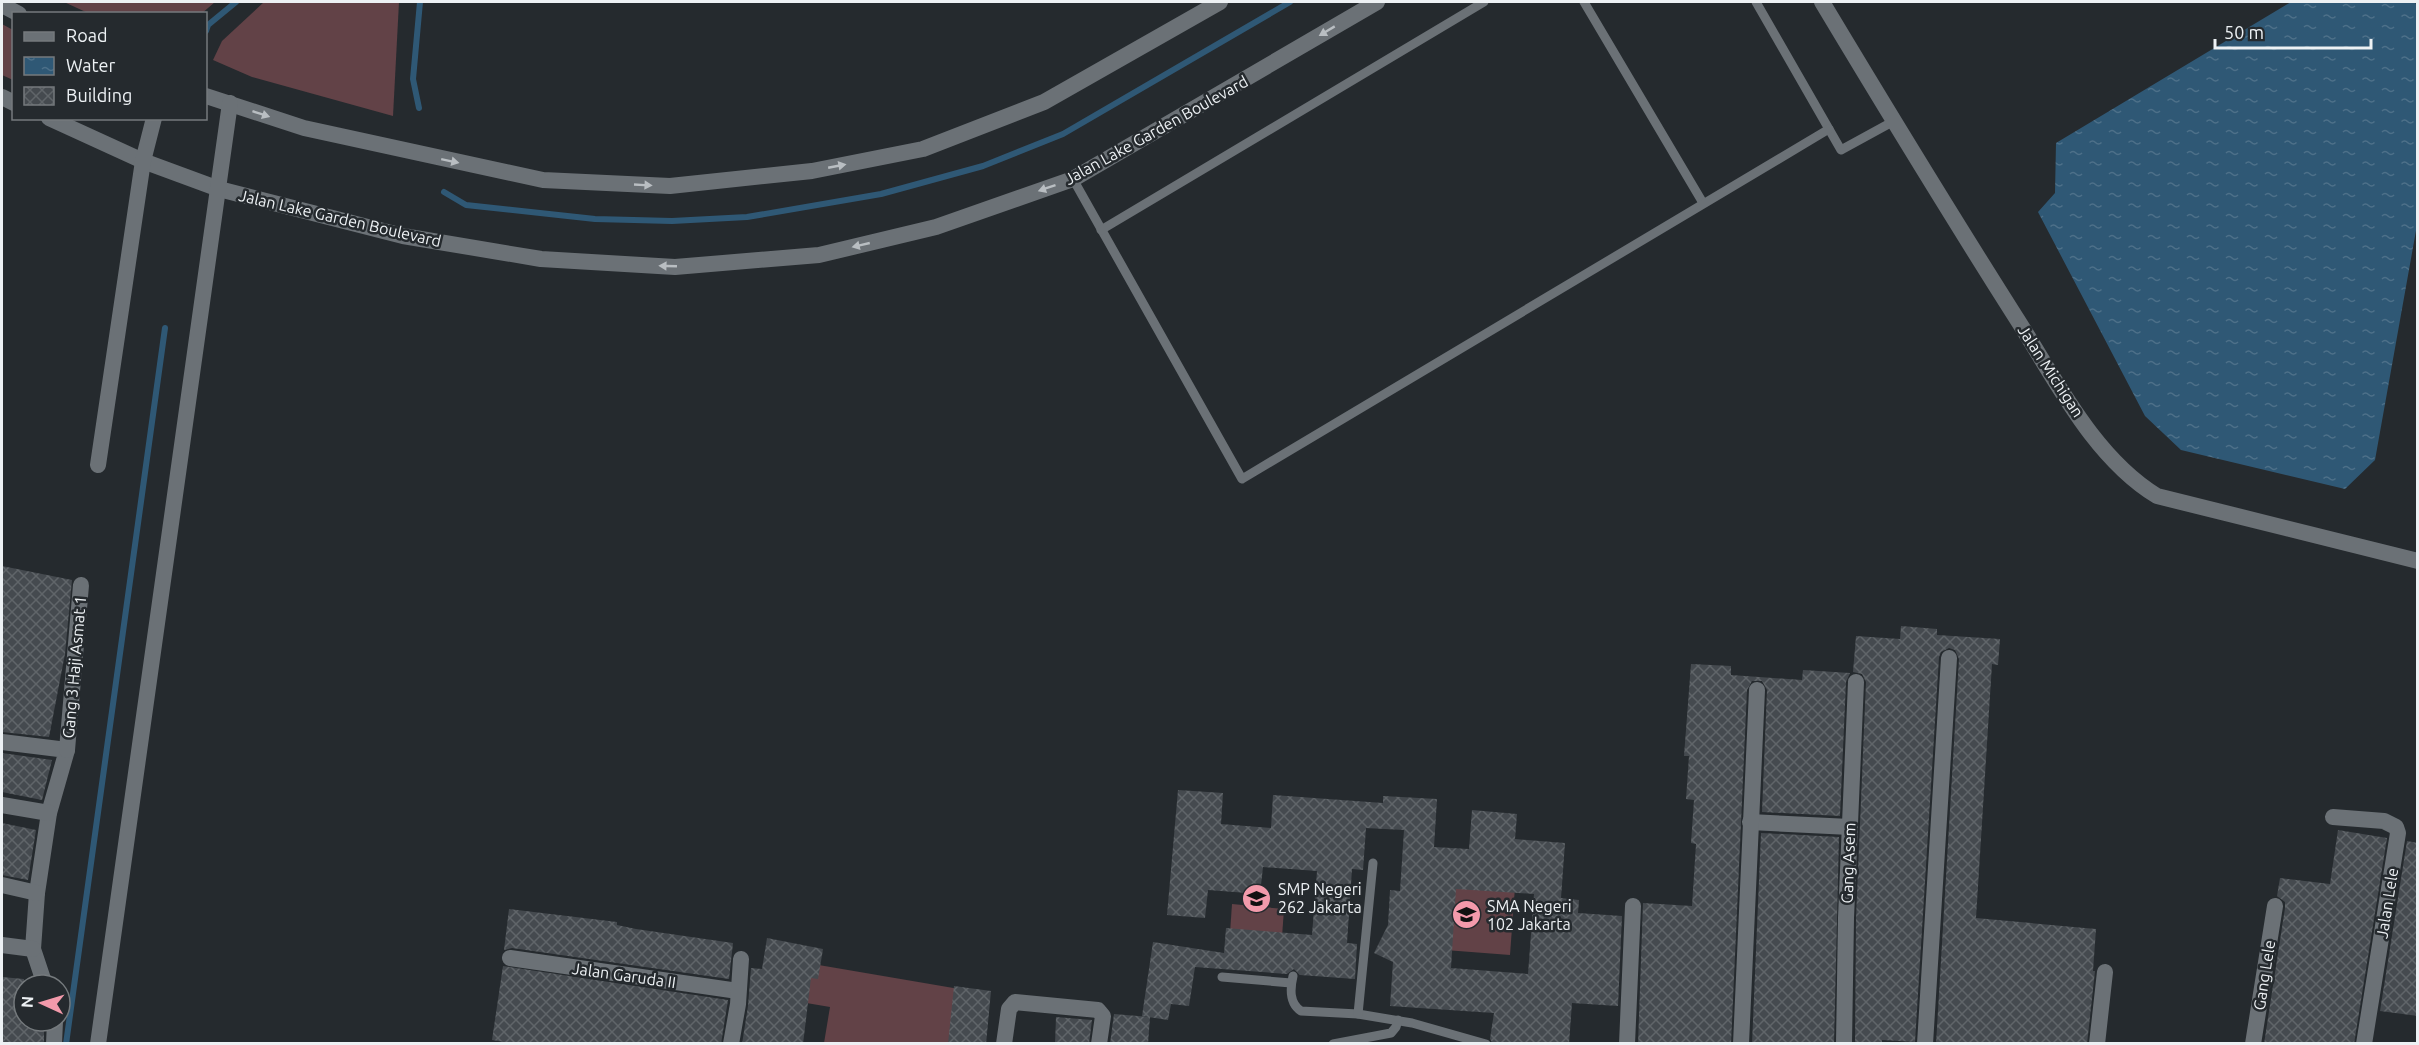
<svg xmlns="http://www.w3.org/2000/svg" width="2419" height="1045" viewBox="0 0 2419 1045" font-family="Ubuntu,sans-serif">
  <style>
    .grass { fill: #624247 }
    .water { fill: url(#water-ripples) }
    .lines { fill: none; stroke-linecap: round; stroke-linejoin: round }
    .stream { stroke: #2f5875; stroke-width: 6 }
    .building { fill: url(#building-cross-hatch); fill-rule: evenodd }
    .service { stroke: #6b7176; stroke-width: 9 }
    .minor { stroke: #6b7176; stroke-width: 16 }
    .oneway { fill: #b9bec2 }
    .labels { text-anchor: middle; dominant-baseline: central; stroke-width: 5; stroke-linejoin: round; paint-order: stroke }
    .street-label { font-size: 16px; fill: #edf1f4; stroke: #252a2e }
    .poi-label { font-size: 16px; fill: #edf1f4; stroke: #252a2e; text-anchor: start }
  </style>
  <defs>
    <pattern id="water-ripples" width="26" height="14" patternUnits="userSpaceOnUse" patternTransform="scale(1.5)"><rect width="26" height="14" fill="#2f5875"/><path d="M2 4q2-2 4 0t4 0M15 11q2-2 4 0t4 0" fill="none" stroke="#4d7089"/></pattern>
    <pattern id="building-cross-hatch" width="8" height="8" patternUnits="userSpaceOnUse" patternTransform="scale(1.5)"><rect width="8" height="8" fill="#454a4f"/><path d="M0 0l8 8M0 8l8-8" fill="none" stroke="#606569"/></pattern>
  </defs>
  <rect width="100%" height="100%" fill="#252a2e"/>
  <g class="grass">
    <polygon points="64,2 215,2 201,14 88,13"/>
    <polygon points="264,2 399,2 393,116 252,77 213,60 222,41"/>
    <polygon points="2,24 13,30 13,80 2,75"/>
    <polygon points="1451,882 1515,887 1510,955 1445,950"/>
    <polygon points="1232,904 1284,909 1282,937 1230,933"/>
    <polygon points="766,956 971,991 962,1044 824,1043 830,1007 759,995"/>
  </g>
  <polygon class="water" points="2291,2 2415,2 2417,7 2417,225 2375,460 2345,489 2181,450 2145,416 2038,212 2055,193 2056,143"/>
  <g class="lines">
    <g class="stream">
      <polyline points="206,31 208,25 236,2"/>
      <polyline points="419,108 413,79 420,2"/>
      <polyline points="444,192 466,205 595,219 672,221 747,217 881,194 983,166 1063,134 1290,2"/>
      <polyline points="66,1044 165,328"/>
    </g>
  </g>
  <g class="building">
    <polygon points="2,566 72,580 65,654 49,737 2,732"/>
    <polygon points="1901,626 1937,629 1937,635 2000,639 1998,665 1992,664 1976,918 2096,929 2093,971 2095,971 2087,1044 1936,1044 1959,659 1955,650 1949,648 1941,652 1939,657 1915,1042 1882,1040 1882,1044 1855,1044 1856,918 1866,682 1862,674 1853,672 1856,636 1900,639"/>
    <polygon points="1691,664 1731,666 1731,675 1802,680 1803,670 1850,673 1846,682 1840,816 1762,812 1767,690 1762,681 1752,681 1747,690 1731,1044 1638,1044 1643,903 1692,906 1696,844 1691,843 1694,800 1686,799 1689,756 1684,756"/>
    <polygon points="2,753 52,760 42,800 2,792"/>
    <path d="M1178,790L1223,793L1221,824L1271,828L1273,795L1383,803V796L1437,799L1434,847L1469,849L1472,810L1517,814L1515,839L1565,843L1561,898L1579,900L1578,913L1622,916L1618,1006L1572,1003L1569,1044H1493L1490,1039L1494,1013L1390,1006L1393,962L1374,953L1388,925L1390,890L1400,891L1404,830L1366,828L1363,870L1352,869L1347,943L1357,944L1355,979L1300,975L1294,969L1287,974L1195,967L1189,1006L1171,1004L1168,1020L1142,1016L1153,942L1224,953L1226,928L1312,935L1317,871L1263,867L1260,894L1208,890L1205,918L1167,915ZM1456,889L1534,894L1528,974L1451,968Z"/>
    <polygon points="2,823 36,830 28,880 2,875"/>
    <polygon points="2338,830 2387,838 2354,1044 2264,1044 2285,908 2285,902 2277,896 2280,878 2330,884"/>
    <polygon points="1761,833 1839,837 1834,1044 1752,1044"/>
    <polygon points="2407,841 2418,843 2418,1016 2380,1011"/>
    <polygon points="509,909 617,922 617,925 636,929 733,943 729,979 512,948 504,950"/>
    <polygon points="767,938 823,949 818,979 811,978 803,1044 742,1044 748,1006 751,968 762,969"/>
    <polygon points="503,966 728,1000 721,1044 516,1044 492,1040"/>
    <polygon points="2,977 24,979 24,1021 44,1022 44,1044 2,1044"/>
    <polygon points="954,986 991,991 986,1044 948,1044"/>
    <polygon points="1114,1014 1150,1017 1148,1044 1110,1044"/>
    <polygon points="1056,1017 1092,1020 1089,1044 1055,1044"/>
  </g>
  <g class="lines">
    <g class="service">
      <polyline points="1584,2 1703,203"/>
      <polyline points="1756,2 1841,150 1894,121"/>
      <polyline points="1073,179 1242,479 1829,129"/>
      <polyline points="1101,230 1484,2"/>
      <path d="M1293,976C1290,989 1289,1003 1301,1011L1358,1014L1412,1023L1486,1044"/>
      <polyline points="1222,977 1291,983"/>
      <polyline points="1358,1014 1373,863"/>
      <polyline points="1333,1044 1391,1033 1396,1027 1398,1020"/>
    </g>
    <g class="minor">
      <path d="M1822,2C1885,107 1949,212 2015,316C2055,378 2093,457 2157,496L2418,561"/>
      <polyline points="2,5 19,14"/>
      <polyline points="206,96 304,128 543,180 670,186 812,171 923,149 1044,102 1220,2"/>
      <polyline points="2,97 14,103"/>
      <polyline points="49,118 143,161 219,189 403,236 541,259 675,267 819,255 936,227 1073,179 1377,2"/>
      <polyline points="98,465 143,161 154,118"/>
      <polyline points="2,742 67,750 49,813 37,893 33,949 45,985"/>
      <polyline points="67,750 81,585"/>
      <polyline points="2,805 49,813"/>
      <polyline points="2333,817 2384,821 2396,827 2398,833 2364,1044"/>
      <polyline points="1750,822 1850,827"/>
      <polyline points="2,885 37,893"/>
      <polyline points="2,945 33,949"/>
      <polyline points="510,958 738,991"/>
      <polyline points="54,1044 55,1021"/>
      <polyline points="98,1044 230,103"/>
      <polyline points="731,1044 738,1004 741,959"/>
      <polyline points="1004,1044 1009,1009 1015,1002 1098,1010 1103,1016 1099,1044"/>
      <polyline points="1627,1044 1633,906"/>
      <polyline points="1741,1044 1757,690"/>
      <polyline points="1844,1044 1846,918 1856,682"/>
      <polyline points="1925,1044 1949,658"/>
      <polyline points="2097,1044 2105,972"/>
      <polyline points="2253,1044 2275,906"/>
    </g>
  </g>
  <defs><path id="oneway-solid" d="M-6-.8H1V-3.2L6.5 0L1 3.2V.8H-6Z" transform="scale(1.5)"/></defs>
  <g class="oneway">
    <use href="#oneway-solid" transform="translate(1327 31) rotate(149)"/>
    <use href="#oneway-solid" transform="translate(261 114) rotate(18)"/>
    <use href="#oneway-solid" transform="translate(450 161) rotate(12)"/>
    <use href="#oneway-solid" transform="translate(837 166) rotate(-11)"/>
    <use href="#oneway-solid" transform="translate(643 185) rotate(3)"/>
    <use href="#oneway-solid" transform="translate(1047 188) rotate(161)"/>
    <use href="#oneway-solid" transform="translate(861 245) rotate(167)"/>
    <use href="#oneway-solid" transform="translate(668 266) rotate(-178)"/>
  </g>
  <defs>
    <symbol id="school-disc" viewBox="-11 -11 22 22"><circle r="9.5" fill="#f39aab" stroke="#252a2e"/><path d="M0-5L7-2L0 1L-7-2ZM-4 1L0 2.5L4 1V4Q0 6-4 4Z" fill="#111"/></symbol>
  </defs>
  <g fill-rule="evenodd">
    <use href="#school-disc" x="1240" y="882" width="33" height="33"/>
    <use href="#school-disc" x="1450" y="898" width="33" height="33"/>
  </g>
  <g class="labels">
    <g class="street-label">
      <text transform="translate(1156 130) rotate(-29)">Jalan Lake Garden Boulevard</text>
      <text transform="translate(340 218) rotate(13)">Jalan Lake Garden Boulevard</text>
      <text transform="translate(2051 371) rotate(57)">Jalan Michigan</text>
      <text transform="translate(74 667) rotate(-85)">Gang 3 Haji Asmat 1</text>
      <text transform="translate(1848 863) rotate(-88)">Gang Asem</text>
      <text transform="translate(2387 903) rotate(-81)">Jalan Lele</text>
      <text transform="translate(624 975) rotate(8)">Jalan Garuda II</text>
      <text transform="translate(2264 975) rotate(-81)">Gang Lele</text>
    </g>
    <g class="poi-label">
      <text x="1278" y="889">SMP Negeri<tspan x="1278" dy="18">262 Jakarta</tspan></text>
      <text x="1487" y="906">SMA Negeri<tspan x="1487" dy="18">102 Jakarta</tspan></text>
    </g>
  </g>
  <rect width="2419" height="1045" fill="none" stroke="#edf1f4" stroke-width="6"/>
  <rect x="12" y="12" width="195" height="108" fill="#252a2e" stroke="#757a7d" stroke-width="1.5"/>
  <rect x="24" y="32" width="30" height="9" fill="#6b7176" stroke="#757a7d" stroke-width="1.5"/>
  <text x="66" y="42" font-size="18" fill="#edf1f4">Road</text>
  <rect x="24" y="57" width="30" height="18" fill="url(#water-ripples)" stroke="#757a7d" stroke-width="1.5"/>
  <text x="66" y="72" font-size="18" fill="#edf1f4">Water</text>
  <rect x="24" y="87" width="30" height="18" fill="url(#building-cross-hatch)" stroke="#757a7d" stroke-width="1.5"/>
  <text x="66" y="102" font-size="18" fill="#edf1f4">Building</text>
  <g transform="translate(42 1003) rotate(274)"><circle r="28" fill="#252a2e" stroke="#757a7d" stroke-width="1.5"/>
  <path d="M0-4.5L10 22L0 15L-10 22Z" fill="#f39aab"/>
  <text y="-9" font-size="16" font-weight="bold" text-anchor="middle" fill="#edf1f4">N</text>
  </g>
  <path d="M2215 39v9h156v-9" fill="none" stroke="#edf1f4" stroke-width="3"/>
  <text x="2224" y="39" font-size="18" fill="#edf1f4" stroke="#252a2e" stroke-width="4.5" paint-order="stroke">50 m</text>
</svg>
